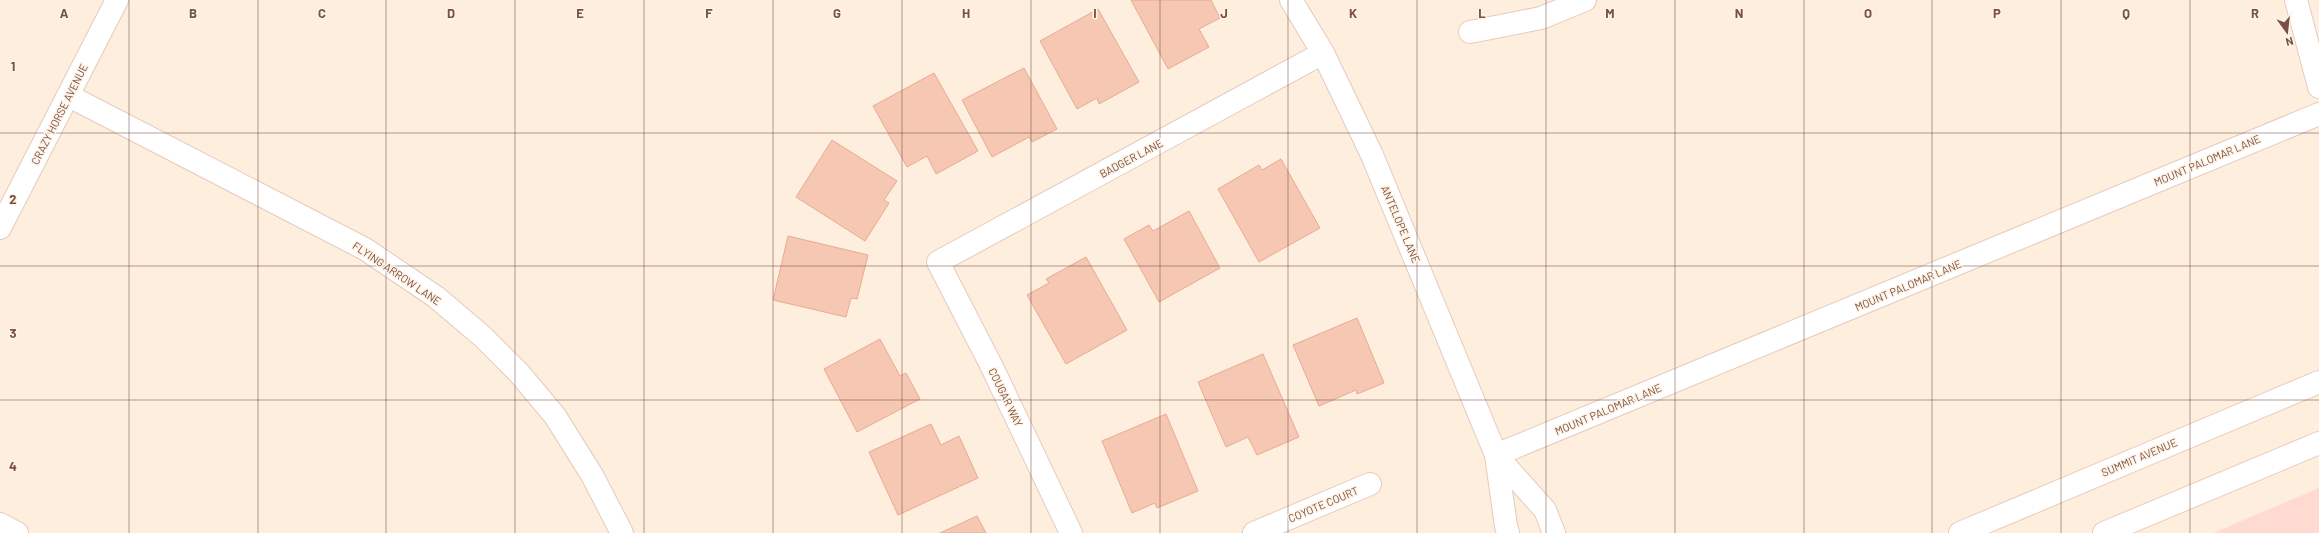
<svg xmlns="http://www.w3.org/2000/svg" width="2319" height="533" viewBox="0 0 2319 533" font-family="Barlow,sans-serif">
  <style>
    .commercial { fill: #ffdad1 }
    .building { fill: #f6c7b3; stroke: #eaaa92 }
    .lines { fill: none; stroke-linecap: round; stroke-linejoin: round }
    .street-casing { stroke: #e5cbbd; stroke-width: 24 }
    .secondary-casing { stroke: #ebcbb9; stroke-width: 24 }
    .street { stroke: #fff; stroke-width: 22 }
    .secondary { stroke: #fff; stroke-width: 22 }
    .grid { fill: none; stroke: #765144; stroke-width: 1; stroke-opacity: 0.55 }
    .labels { text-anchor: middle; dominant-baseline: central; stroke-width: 3; stroke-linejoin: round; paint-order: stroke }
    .street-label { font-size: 11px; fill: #765144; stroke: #fff3e6 }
    .grid-label { font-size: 13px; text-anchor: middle; font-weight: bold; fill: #765144; stroke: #fff3e6; stroke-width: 3; stroke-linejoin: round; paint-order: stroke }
  </style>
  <rect width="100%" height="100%" fill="#feeede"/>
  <polygon class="commercial" points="2319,488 2319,533 2213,533"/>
  <g class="building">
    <polygon points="1131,0 1211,0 1220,18 1199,29 1209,47 1168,69"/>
    <polygon points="1098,9 1139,82 1099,104 1097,98 1077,109 1040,41"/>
    <polygon points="1024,68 1057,129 1032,142 1029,137 992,157 962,100"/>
    <polygon points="934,73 978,151 936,174 927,156 907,167 873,106"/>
    <polygon points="832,140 897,181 884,200 889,203 865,241 796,197"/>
    <polygon points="1281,159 1320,228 1259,262 1218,189 1259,165 1262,170"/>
    <polygon points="1189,211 1220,268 1159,302 1124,239 1149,225 1153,231"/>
    <polygon points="788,236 868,255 857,299 851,298 846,317 773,300"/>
    <polygon points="1086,257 1127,330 1066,364 1027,295 1049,283 1046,279"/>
    <polygon points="1357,318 1384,383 1357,394 1356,390 1319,406 1293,345"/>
    <polygon points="880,339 900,376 906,373 920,399 857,432 824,369"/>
    <polygon points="1263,354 1299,437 1257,455 1248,437 1226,447 1198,382"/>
    <polygon points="1166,414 1198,491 1157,508 1155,503 1132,513 1102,441"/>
    <polygon points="931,424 941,445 959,436 978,478 898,515 869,452"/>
    <polygon points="977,516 986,533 940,533"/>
  </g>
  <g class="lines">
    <defs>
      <g id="street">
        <polyline points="1291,0 1323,53 1372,155 1496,455 1506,526 1508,533"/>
        <polyline points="2296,0 2319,87"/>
        <polyline points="1470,32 1541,18 1585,0"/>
        <polyline points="69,96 365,249 436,297 482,336 519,373 555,416 592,475 622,533"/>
        <polyline points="0,228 117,0"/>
        <polyline points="1496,455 2319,114"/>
        <polyline points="1496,455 1545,510 1554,533"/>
        <polyline points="0,524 17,533"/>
        <polyline points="1071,533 992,367 938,262 1323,53"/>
        <polyline points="1254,533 1370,484"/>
      </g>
      <g id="secondary">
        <polyline points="1960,533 2319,382"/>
        <polyline points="2104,533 2319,443"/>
      </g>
    </defs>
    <use href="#street" class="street-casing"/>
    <use href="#secondary" class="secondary-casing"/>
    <use href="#street" class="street"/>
    <use href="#secondary" class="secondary"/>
  </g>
  <path class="grid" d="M129,0V533M258,0V533M386,0V533M515,0V533M644,0V533M773,0V533M902,0V533M1031,0V533M1160,0V533M1288,0V533M1417,0V533M1546,0V533M1675,0V533M1804,0V533M1932,0V533M2061,0V533M2190,0V533M0,133H2319M0,266H2319M0,400H2319"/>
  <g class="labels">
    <g class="street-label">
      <text transform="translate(59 114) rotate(-63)">CRAZY HORSE AVENUE</text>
      <text transform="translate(1131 158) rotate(-28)">BADGER LANE</text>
      <text transform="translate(2207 160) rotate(-23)">MOUNT PALOMAR LANE</text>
      <text transform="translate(1401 224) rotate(67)">ANTELOPE LANE</text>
      <text transform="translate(397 273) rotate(34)">FLYING ARROW LANE</text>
      <text transform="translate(1908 285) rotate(-23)">MOUNT PALOMAR LANE</text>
      <text transform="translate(1006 397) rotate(64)">COUGAR WAY</text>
      <text transform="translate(1608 409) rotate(-23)">MOUNT PALOMAR LANE</text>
      <text transform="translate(2139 457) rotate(-23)">SUMMIT AVENUE</text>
      <text transform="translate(1323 504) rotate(-23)">COYOTE COURT</text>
    </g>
  </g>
  <g class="grid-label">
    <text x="64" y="18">A</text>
    <text x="193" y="18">B</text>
    <text x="322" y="18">C</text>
    <text x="451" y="18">D</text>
    <text x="580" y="18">E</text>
    <text x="709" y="18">F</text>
    <text x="837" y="18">G</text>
    <text x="966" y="18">H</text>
    <text x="1095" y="18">I</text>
    <text x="1224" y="18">J</text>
    <text x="1353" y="18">K</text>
    <text x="1482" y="18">L</text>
    <text x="1610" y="18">M</text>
    <text x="1739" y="18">N</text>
    <text x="1868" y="18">O</text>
    <text x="1997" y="18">P</text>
    <text x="2126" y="18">Q</text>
    <text x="2255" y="18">R</text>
    <text x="13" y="71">1</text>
    <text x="13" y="204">2</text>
    <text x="13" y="338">3</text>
    <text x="13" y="471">4</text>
  </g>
  <g transform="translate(2287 32) rotate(165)" stroke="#fff3e6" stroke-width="3" paint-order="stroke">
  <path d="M0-3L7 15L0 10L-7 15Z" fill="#765144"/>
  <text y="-6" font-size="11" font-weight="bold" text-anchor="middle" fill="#765144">N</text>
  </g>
</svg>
